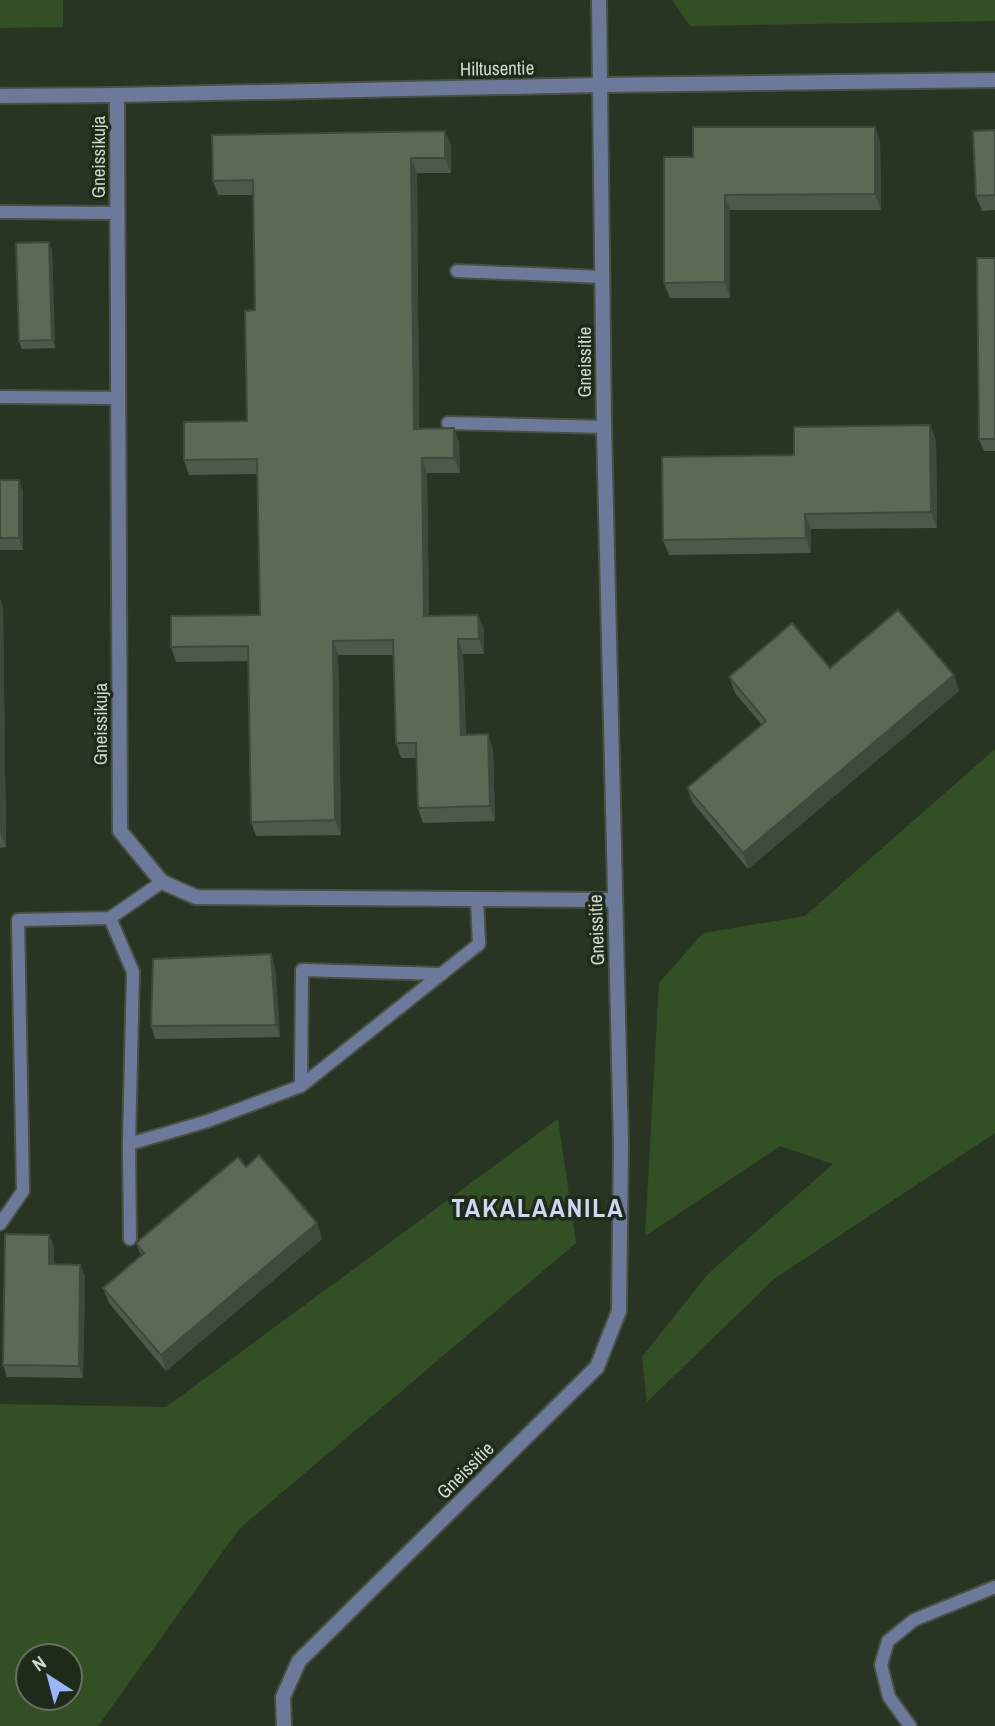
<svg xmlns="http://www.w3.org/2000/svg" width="995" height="1726" viewBox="0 0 995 1726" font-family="'Archivo Narrow',sans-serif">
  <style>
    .green { fill: #335024; fill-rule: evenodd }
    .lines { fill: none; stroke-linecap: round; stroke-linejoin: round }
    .service-casing { stroke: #475242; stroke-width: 16 }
    .minor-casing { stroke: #475242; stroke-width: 18 }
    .service { stroke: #6d799a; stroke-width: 12 }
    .minor { stroke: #6d799a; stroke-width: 14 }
    .wall { fill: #4e5a49 }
    .shaded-wall { fill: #404a3c }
    .building { fill: #5b6955; stroke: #404a3c; stroke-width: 2 }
    .labels { text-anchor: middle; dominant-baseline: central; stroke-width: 7; stroke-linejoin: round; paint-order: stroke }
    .street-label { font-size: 19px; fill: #d0d8cd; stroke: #1f2b19 }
    .district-label { font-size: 26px; font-weight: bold; letter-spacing: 2px; fill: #cdd7f3; stroke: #1f2b19 }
  </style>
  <rect width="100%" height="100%" fill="#293523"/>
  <g class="green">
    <polygon points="0,0 63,0 63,27 0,28"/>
    <polygon points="672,0 995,0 995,21 690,26"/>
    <polygon points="995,749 995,1133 774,1279 647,1402 642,1357 708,1274 833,1164 780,1146 645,1236 659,983 703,933 805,916"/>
    <path d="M558,1119L576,1243L239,1529L98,1726H0V1404L166,1407ZM28,1656H70V1698H28Z"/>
  </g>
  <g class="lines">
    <defs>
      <g id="service">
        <polyline points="0,212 117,213"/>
        <polyline points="457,271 603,277"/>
        <polyline points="0,397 118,398"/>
        <polyline points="448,423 604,427"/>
        <polyline points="110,918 133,972 129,1144 130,1239"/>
        <polyline points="301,1086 302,970 442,974"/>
        <polyline points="129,1144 208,1121 301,1086 479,944 477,899"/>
        <polyline points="0,1224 23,1191 18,920 110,918 162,882"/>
        <polyline points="910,1726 889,1697 881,1665 888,1641 914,1620 995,1587"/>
      </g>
      <g id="minor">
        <polyline points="117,95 120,831 162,882 196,897 614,900"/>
        <polyline points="0,96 117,95 600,85 995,80"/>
        <polyline points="284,1726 283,1697 299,1661 597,1367 619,1311 621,1144 604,427 599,0"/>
      </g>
    </defs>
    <use href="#service" class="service-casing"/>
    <use href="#minor" class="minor-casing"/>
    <use href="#service" class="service"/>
    <use href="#minor" class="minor"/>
  </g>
  <g class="wall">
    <polygon points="995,130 995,210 982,211 976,196"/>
    <polygon points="880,142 881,210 730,210 730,298 670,298 664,283 693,157"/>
    <polygon points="451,145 451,173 417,173 419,429 454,428 459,443 460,473 427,473 429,616 478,615 484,630 484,654 463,654 466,735 493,749 495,821 423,823 418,808 416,758 401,758 396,743 393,655 338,655 341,835 256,836 251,822 249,661 176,662 171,647 260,615 258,474 189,475 184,460 247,421 255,310 253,195 218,195 213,181"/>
    <polygon points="52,250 55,348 22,349 19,341"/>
    <polygon points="995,258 995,451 984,451 979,439"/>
    <polygon points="936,440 937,528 811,529 811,553 669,555 663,540 794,455"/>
    <polygon points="0,480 23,492 23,550 0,550"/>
    <polygon points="0,599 3,609 6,847 0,848"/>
    <polygon points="830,668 959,691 748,869 693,803 687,788 762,725 735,693 729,677"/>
    <polygon points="275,966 280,1037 155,1039 151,1026"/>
    <polygon points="246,1167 317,1223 322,1239 166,1371 109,1303 103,1288 141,1256 136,1243"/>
    <polygon points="49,1235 54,1247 54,1264 80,1265 85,1277 83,1378 7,1377 3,1365"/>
  </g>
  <g class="shaded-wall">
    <polygon points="875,127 880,142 881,210 875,194"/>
    <polygon points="445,131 451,145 451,173 445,158"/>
    <polygon points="411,158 417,173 419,443 414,429"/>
    <polygon points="725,195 730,210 730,298 725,282"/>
    <polygon points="49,242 52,250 55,348 52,340"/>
    <polygon points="930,425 936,440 937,528 931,512"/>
    <polygon points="454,428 459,443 460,473 454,458"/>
    <polygon points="422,458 427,473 429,631 424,616"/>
    <polygon points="19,480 23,492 23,550 19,538"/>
    <polygon points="805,514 811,529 811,553 806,538"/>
    <polygon points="0,599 3,609 6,847 0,832"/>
    <polygon points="478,615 484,630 484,654 479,639"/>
    <polygon points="458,639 463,654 466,750 461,735"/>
    <polygon points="333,641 338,655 341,835 335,820"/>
    <polygon points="954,675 959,691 748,869 743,853"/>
    <polygon points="488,734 493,749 495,821 490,806"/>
    <polygon points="271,954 275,966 280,1037 276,1025"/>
    <polygon points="317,1223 322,1239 166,1371 161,1355"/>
    <polygon points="49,1235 54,1247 53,1277 49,1264"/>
    <polygon points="80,1265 85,1277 83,1378 79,1366"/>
  </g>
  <g class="building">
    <polygon points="693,127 875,127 875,194 725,195 725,282 664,283 664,157 693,157"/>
    <polygon points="995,130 995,195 976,196 973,131"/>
    <polygon points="445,131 445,158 411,158 414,429 454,428 454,458 422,458 424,616 478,615 479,639 458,639 461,735 488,734 490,806 418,808 416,743 396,743 393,640 333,641 335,820 251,822 248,646 171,647 171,616 260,615 257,459 184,460 184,422 247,421 245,311 255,310 253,180 213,181 212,135"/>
    <polygon points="49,242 52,340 19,341 16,243"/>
    <polygon points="977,258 995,258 995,439 979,439"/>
    <polygon points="930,425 931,512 805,514 806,538 663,540 662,457 794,455 794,427"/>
    <rect x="0" y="480" width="19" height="58"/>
    <polygon points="898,610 954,675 743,853 687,788 766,721 729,677 792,623 830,668"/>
    <polygon points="271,954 276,1025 151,1026 153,959"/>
    <polygon points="259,1155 317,1223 161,1355 103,1288 144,1253 136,1243 238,1157 246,1167"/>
    <polygon points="5,1234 49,1235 49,1264 80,1265 79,1366 3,1365"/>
  </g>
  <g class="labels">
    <g class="street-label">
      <text transform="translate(497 68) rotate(-1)">Hiltusentie</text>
      <text transform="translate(98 157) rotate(-90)">Gneissikuja</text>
      <text transform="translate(584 362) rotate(-90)">Gneissitie</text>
      <text transform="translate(100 724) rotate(-90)">Gneissikuja</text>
      <text transform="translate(596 930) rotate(-92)">Gneissitie</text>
      <text transform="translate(465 1470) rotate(-45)">Gneissitie</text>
    </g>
    <g class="district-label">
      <text x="538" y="1207">TAKALAANILA</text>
    </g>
  </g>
  <g transform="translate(49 1677) rotate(324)"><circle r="33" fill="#1f2b19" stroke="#667061" stroke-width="2"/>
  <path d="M0-5L12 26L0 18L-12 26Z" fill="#9cb4fd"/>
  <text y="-10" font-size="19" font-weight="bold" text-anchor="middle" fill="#d0d8cd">N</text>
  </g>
</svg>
